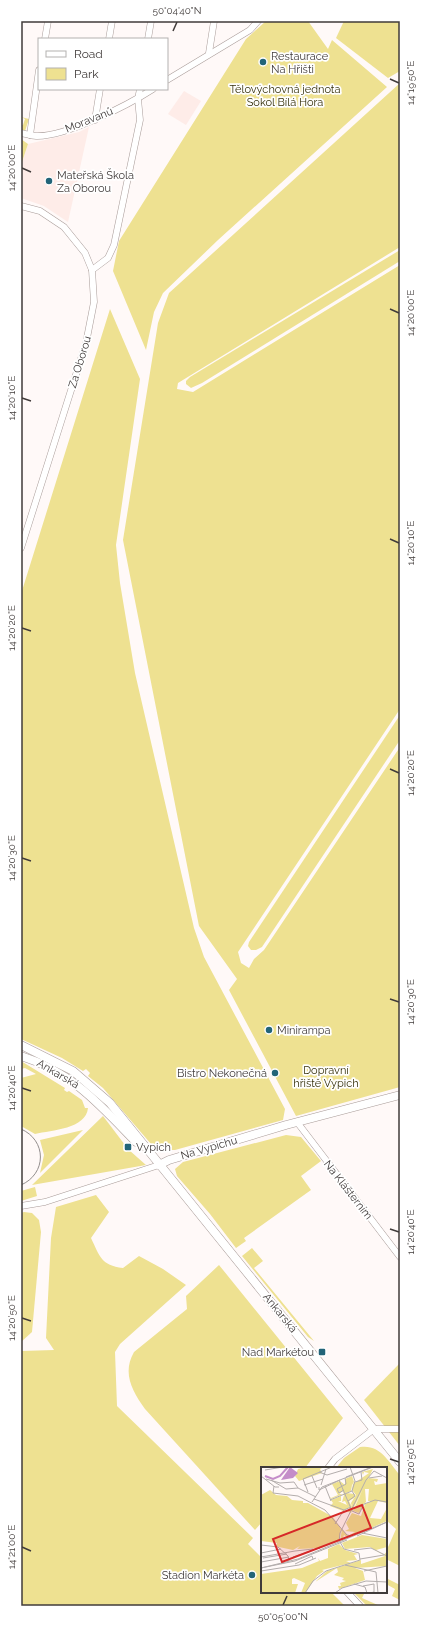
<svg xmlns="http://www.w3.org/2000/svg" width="421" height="1627" viewBox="0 0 421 1627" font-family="Raleway,sans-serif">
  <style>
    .built { fill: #feece8 }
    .green { fill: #eee191 }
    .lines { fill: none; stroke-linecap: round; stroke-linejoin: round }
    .street-casing { stroke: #a99c99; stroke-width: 7 }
    .secondary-casing { stroke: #a99c99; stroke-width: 9 }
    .street { stroke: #fff; stroke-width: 6 }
    .secondary { stroke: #fff; stroke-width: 8 }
    .tram { stroke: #938e8d; stroke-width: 1 }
    .ticks { fill: none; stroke: #403b3a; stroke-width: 1.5 }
    .poi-dot { fill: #226478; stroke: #fff; stroke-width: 1.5 }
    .labels { text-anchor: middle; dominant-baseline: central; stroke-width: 3.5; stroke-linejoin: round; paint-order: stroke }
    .poi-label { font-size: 11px; fill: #403b3a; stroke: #fff; text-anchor: start }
    .park-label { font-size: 11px; fill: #36310b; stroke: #fff }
    .street-label { font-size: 11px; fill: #403b3a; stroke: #fff }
    .inset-river { fill: none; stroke: #c48dc9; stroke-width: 2 }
    .inset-road { fill: none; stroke: #b3adac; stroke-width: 1 }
    .view { fill: #d62828; fill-opacity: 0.15; stroke: #d62828; stroke-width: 2 }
    .inset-edge { fill: none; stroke: #403b3a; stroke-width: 2 }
    .neatline { fill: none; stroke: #403b3a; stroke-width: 1.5 }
    .ticks-label { font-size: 10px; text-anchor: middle; fill: #403b3a }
  </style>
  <rect width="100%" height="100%" fill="#fff9f8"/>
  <g class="built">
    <polygon points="184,91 201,101 186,125 168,114"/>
    <polygon points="89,127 68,222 44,206 21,198 21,165 28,144 79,132"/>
  </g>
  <g class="green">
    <polygon points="266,21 308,21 328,49 332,40 387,87 218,240 163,293 154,312 146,350 113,271 119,241 246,39"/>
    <polygon points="344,21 400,21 400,71 388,78 336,38"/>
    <polygon points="400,83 400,247 178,383 177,389 193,392 400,265 400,709 238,952 241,963 249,968 254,959 264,950 400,747 400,1087 296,1116 229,990 237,979 199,926 123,540 158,323 169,293"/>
    <polygon points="21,117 29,119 25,131 21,131 21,125 23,125 25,119"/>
    <polygon points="21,139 28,144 21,165"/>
    <polygon points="400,250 400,261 202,383 191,388 186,384 186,381 190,377"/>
    <polygon points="110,309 140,379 116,545 120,583 135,673 194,928 204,957 285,1109 283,1120 175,1150 161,1150 151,1144 103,1088 88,1076 90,1073 86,1069 83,1071 62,1058 21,1039 21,594"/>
    <polygon points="400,715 400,740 262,947 256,950 251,950 248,946 249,942"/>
    <path d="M21,1061L65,1088L64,1090L67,1092L69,1091L82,1100L85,1108H88C86,1129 52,1130 35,1134L21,1126V1078L36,1074L25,1068L21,1069Z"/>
    <polygon points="103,1116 125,1145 123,1148 126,1152 129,1150 146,1165 32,1185"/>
    <polygon points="83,1130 40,1173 44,1155 40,1140"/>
    <polygon points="286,1135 301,1137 321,1161 301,1176 311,1190 244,1238 246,1241 236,1248 210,1214 177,1176 175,1169 183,1162"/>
    <polygon points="35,1187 37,1196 21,1201 21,1191"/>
    <path d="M96,1195L109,1212L91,1238C100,1257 101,1265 123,1268L139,1256L163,1269L186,1285L120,1344L115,1352L117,1406L253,1538L248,1544L262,1558V1592H331L345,1606H21V1351L54,1350L46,1338L51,1238L56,1207Z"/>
    <polygon points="24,1212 32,1213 39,1220 41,1232 32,1332 21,1342 21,1213"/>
    <polygon points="252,1248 263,1261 254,1268 314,1341 308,1337 242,1256"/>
    <path d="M219,1265L343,1418L305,1468H262V1522L255,1530L145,1409C132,1391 122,1373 134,1352L187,1309L186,1296Z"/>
    <polygon points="400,1363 400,1446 364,1400"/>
    <path d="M360,1447C380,1444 388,1461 400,1475V1566L386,1559V1551L389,1545L386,1543L389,1545L396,1529L386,1520V1468H336L344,1458Z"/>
    <polygon points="386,1578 400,1585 400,1600 392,1596 395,1589 386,1584"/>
    <polygon points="353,1592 365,1592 362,1598 380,1606 367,1606"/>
  </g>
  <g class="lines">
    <defs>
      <g id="street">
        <polyline points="45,39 48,21"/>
        <polyline points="109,39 112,21"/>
        <polyline points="148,39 151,21"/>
        <polyline points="209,53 214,21"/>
        <polyline points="167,80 250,30 258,21"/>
        <polyline points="95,120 100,89"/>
        <path d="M21,133C26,134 31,136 36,136C66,137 128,105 153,89"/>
        <polyline points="30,135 39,70"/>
        <polyline points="21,206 40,211 64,227 85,253 92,270 94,302 86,343 21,548"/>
        <polyline points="92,270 108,258 114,245 140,120 138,99 140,89"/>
        <polyline points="297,1122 400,1257"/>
        <polyline points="21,1206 45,1202 159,1165"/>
        <polyline points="328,1468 335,1459 374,1429 400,1429"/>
        <polyline points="347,1592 360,1606"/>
      </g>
      <g id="secondary">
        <polyline points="21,1045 73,1071 110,1103 400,1462"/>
        <path d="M21,1056C72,1072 100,1105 136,1142"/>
        <polyline points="159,1165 169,1160 286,1125 400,1095"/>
      </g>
    </defs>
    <use href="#street" class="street-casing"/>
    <use href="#secondary" class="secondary-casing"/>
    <use href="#street" class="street"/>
    <use href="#secondary" class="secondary"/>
    <path class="tram" d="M21,1129C47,1140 47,1174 21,1185"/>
  </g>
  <path class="ticks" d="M173,31L177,22M390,79L399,83M22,168L31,172M390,309L399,313M22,398L31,401M390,539L399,543M22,628L31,631M390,769L399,773M22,858L31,861M390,999L399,1002M22,1088L31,1091M390,1229L399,1232M22,1318L31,1321M390,1459L399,1462M22,1547L31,1551M283,1605L287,1596"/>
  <g class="poi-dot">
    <circle cx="263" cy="62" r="4"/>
    <circle cx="49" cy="181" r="4"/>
    <circle cx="269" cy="1030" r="4"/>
    <circle cx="275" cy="1073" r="4"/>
    <rect x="124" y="1143" width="8" height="8" rx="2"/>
    <rect x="318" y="1348" width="8" height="8" rx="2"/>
    <circle cx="252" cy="1575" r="4"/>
  </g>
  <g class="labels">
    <g class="poi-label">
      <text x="271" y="56">Restaurace<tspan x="271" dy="13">Na Hřišti</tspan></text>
      <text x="57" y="175">Mateřská Škola<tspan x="57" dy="13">Za Oborou</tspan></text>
      <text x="277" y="1030">Minirampa</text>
      <text x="267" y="1073" text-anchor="end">Bistro Nekonečná</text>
      <text x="136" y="1147">Vypich</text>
      <text x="314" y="1352" text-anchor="end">Nad Markétou</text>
      <text x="244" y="1575" text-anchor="end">Stadion Markéta</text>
    </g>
    <g class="park-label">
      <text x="285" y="89">Tělovýchovná jednota<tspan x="285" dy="13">Sokol Bílá Hora</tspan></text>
      <text x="326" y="1070">Dopravní<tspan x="326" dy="13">hřiště Vypich</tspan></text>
    </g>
    <g class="street-label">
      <text transform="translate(89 120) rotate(-22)">Moravanů</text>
      <text transform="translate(80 362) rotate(-73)">Za Oborou</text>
      <text transform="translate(58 1074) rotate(30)">Ankarská</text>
      <text transform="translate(209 1148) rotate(-16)">Na Vypichu</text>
      <text transform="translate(348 1190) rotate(52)">Na Klášterním</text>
      <text transform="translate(280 1313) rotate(51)">Ankarská</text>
    </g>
  </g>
  <g transform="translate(261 1467)">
    <rect width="126" height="126" fill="#fff9f8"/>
    <path d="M46,0H63L59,2L61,6L38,14L34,9L37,2ZM112,2L90,46L86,44L89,40L82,44L69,39L72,36L70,33L80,29V34H77L86,38L84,34L81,35L83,28L82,24L78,27H82L70,32L68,29L70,31L77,28L71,17L79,14L84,18V12L91,9L93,15L91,18L90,24L85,26L94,27L93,31L88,34L91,40L90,36L95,28L91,23L92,17L108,6L103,5L102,8L101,5ZM107,11L117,12L116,15L113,14L114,18L126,16V36L117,34L109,51L120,52L126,41V54L87,71L83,68L82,71L85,72L79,74L81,62L87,69L94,65L84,64L88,62L85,56L91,46L100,49L104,37L111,34H107L108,22H104L105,35L103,37L98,46L92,44ZM9,23L15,28L26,29L31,33L42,34V36H47L72,50L80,62L78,74L60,81L36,82L39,79L32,83L18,80L15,79L16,76L0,74V28ZM101,68L126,72V80L115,83L123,88L126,84V99L94,101L102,104L104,113L78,122L77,119H80L79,116L85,114L81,113L83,111L73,108L77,105L76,101L54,115L66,104L100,93V97L124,89L109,80L84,82L81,76ZM78,77L84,83L97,87L93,88L96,93L85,94L90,96L61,103L63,104L56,109L44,126H40L44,116L33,111L31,112V117H37L34,126H0V107L41,101L58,94L57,91L59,94L67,91V82Z" fill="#eee191"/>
    <path d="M29,0L37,6L32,11L20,13Z" fill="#c48dc9"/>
    <path class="inset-river" d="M4,9L12,12L19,9L27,0"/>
    <path class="inset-road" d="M32,0H46M89,0L94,14L91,24M4,3L22,0M113,4L126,11M58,5L66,8L86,2M0,9L14,20H18M51,9L56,21M85,10L111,0M108,11L121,9M5,12L19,16L33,15L37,21M10,13L25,22L37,21M78,13L91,44M94,15L101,13L100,5M43,18L62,12M60,18L65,2M13,19L12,26L37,29L64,43L86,68L91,69M64,19L70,34M58,20V23L79,13M37,21L55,30M83,23L78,26L76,22L85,17L84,11M47,25L42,12L71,0M53,32L83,43M69,33L91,24M87,34L94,29L91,24M51,35L61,20L112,0M91,44L98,47L103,37L114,33L126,35M74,57L83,43L90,40M101,66L126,71M96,69L126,55M78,75L79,66L105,13L113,4M0,78L17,80L27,89L28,94M93,83L110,81L126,89M34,84L52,82M0,86L20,82M0,90L34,84M32,90L58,81L61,84M2,91L26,87M99,92L123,88M0,95L28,90M34,97L51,89L52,92M84,98L115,105L117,126M0,101L37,92L126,55M0,101L34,94L86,73M0,104L38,98L55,91M103,104L126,99M93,117L104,120L106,126M102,119L113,117V125L109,126M44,126L52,114L65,104L99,93L98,86L83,82L79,75M74,126L81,121L105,114L126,115"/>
    <path class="view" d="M101,38L110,61L21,95L12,72Z"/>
    <rect width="126" height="126" class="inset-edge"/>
  </g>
  <rect width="421" height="1627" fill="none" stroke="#ffffff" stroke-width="44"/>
  <rect x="38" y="38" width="130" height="52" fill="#ffffff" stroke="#b3b1b0"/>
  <rect x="46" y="51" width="20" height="6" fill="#ffffff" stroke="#b3b1b0"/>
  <text x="74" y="58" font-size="12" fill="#403b3a">Road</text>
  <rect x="46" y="68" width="20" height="12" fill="#eee191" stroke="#b3b1b0"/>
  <text x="74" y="78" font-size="12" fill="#403b3a">Park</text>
  <rect x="22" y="22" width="377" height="1583" class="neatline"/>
  <g class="ticks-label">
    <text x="177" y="14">50°04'40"N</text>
    <text transform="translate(410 83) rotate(-90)" y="4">14°19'50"E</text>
    <text transform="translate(11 168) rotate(-90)" y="4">14°20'00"E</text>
    <text transform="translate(410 313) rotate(-90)" y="4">14°20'00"E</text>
    <text transform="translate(11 398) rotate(-90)" y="4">14°20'10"E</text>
    <text transform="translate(410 543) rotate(-90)" y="4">14°20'10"E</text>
    <text transform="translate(11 628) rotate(-90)" y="4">14°20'20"E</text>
    <text transform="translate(410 773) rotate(-90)" y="4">14°20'20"E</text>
    <text transform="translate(11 858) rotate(-90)" y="4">14°20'30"E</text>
    <text transform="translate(410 1002) rotate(-90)" y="4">14°20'30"E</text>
    <text transform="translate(11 1088) rotate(-90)" y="4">14°20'40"E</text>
    <text transform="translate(410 1232) rotate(-90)" y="4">14°20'40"E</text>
    <text transform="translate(11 1318) rotate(-90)" y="4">14°20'50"E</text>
    <text transform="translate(410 1462) rotate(-90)" y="4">14°20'50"E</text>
    <text transform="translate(11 1547) rotate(-90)" y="4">14°21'00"E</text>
    <text x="283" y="1620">50°05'00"N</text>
  </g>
</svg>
